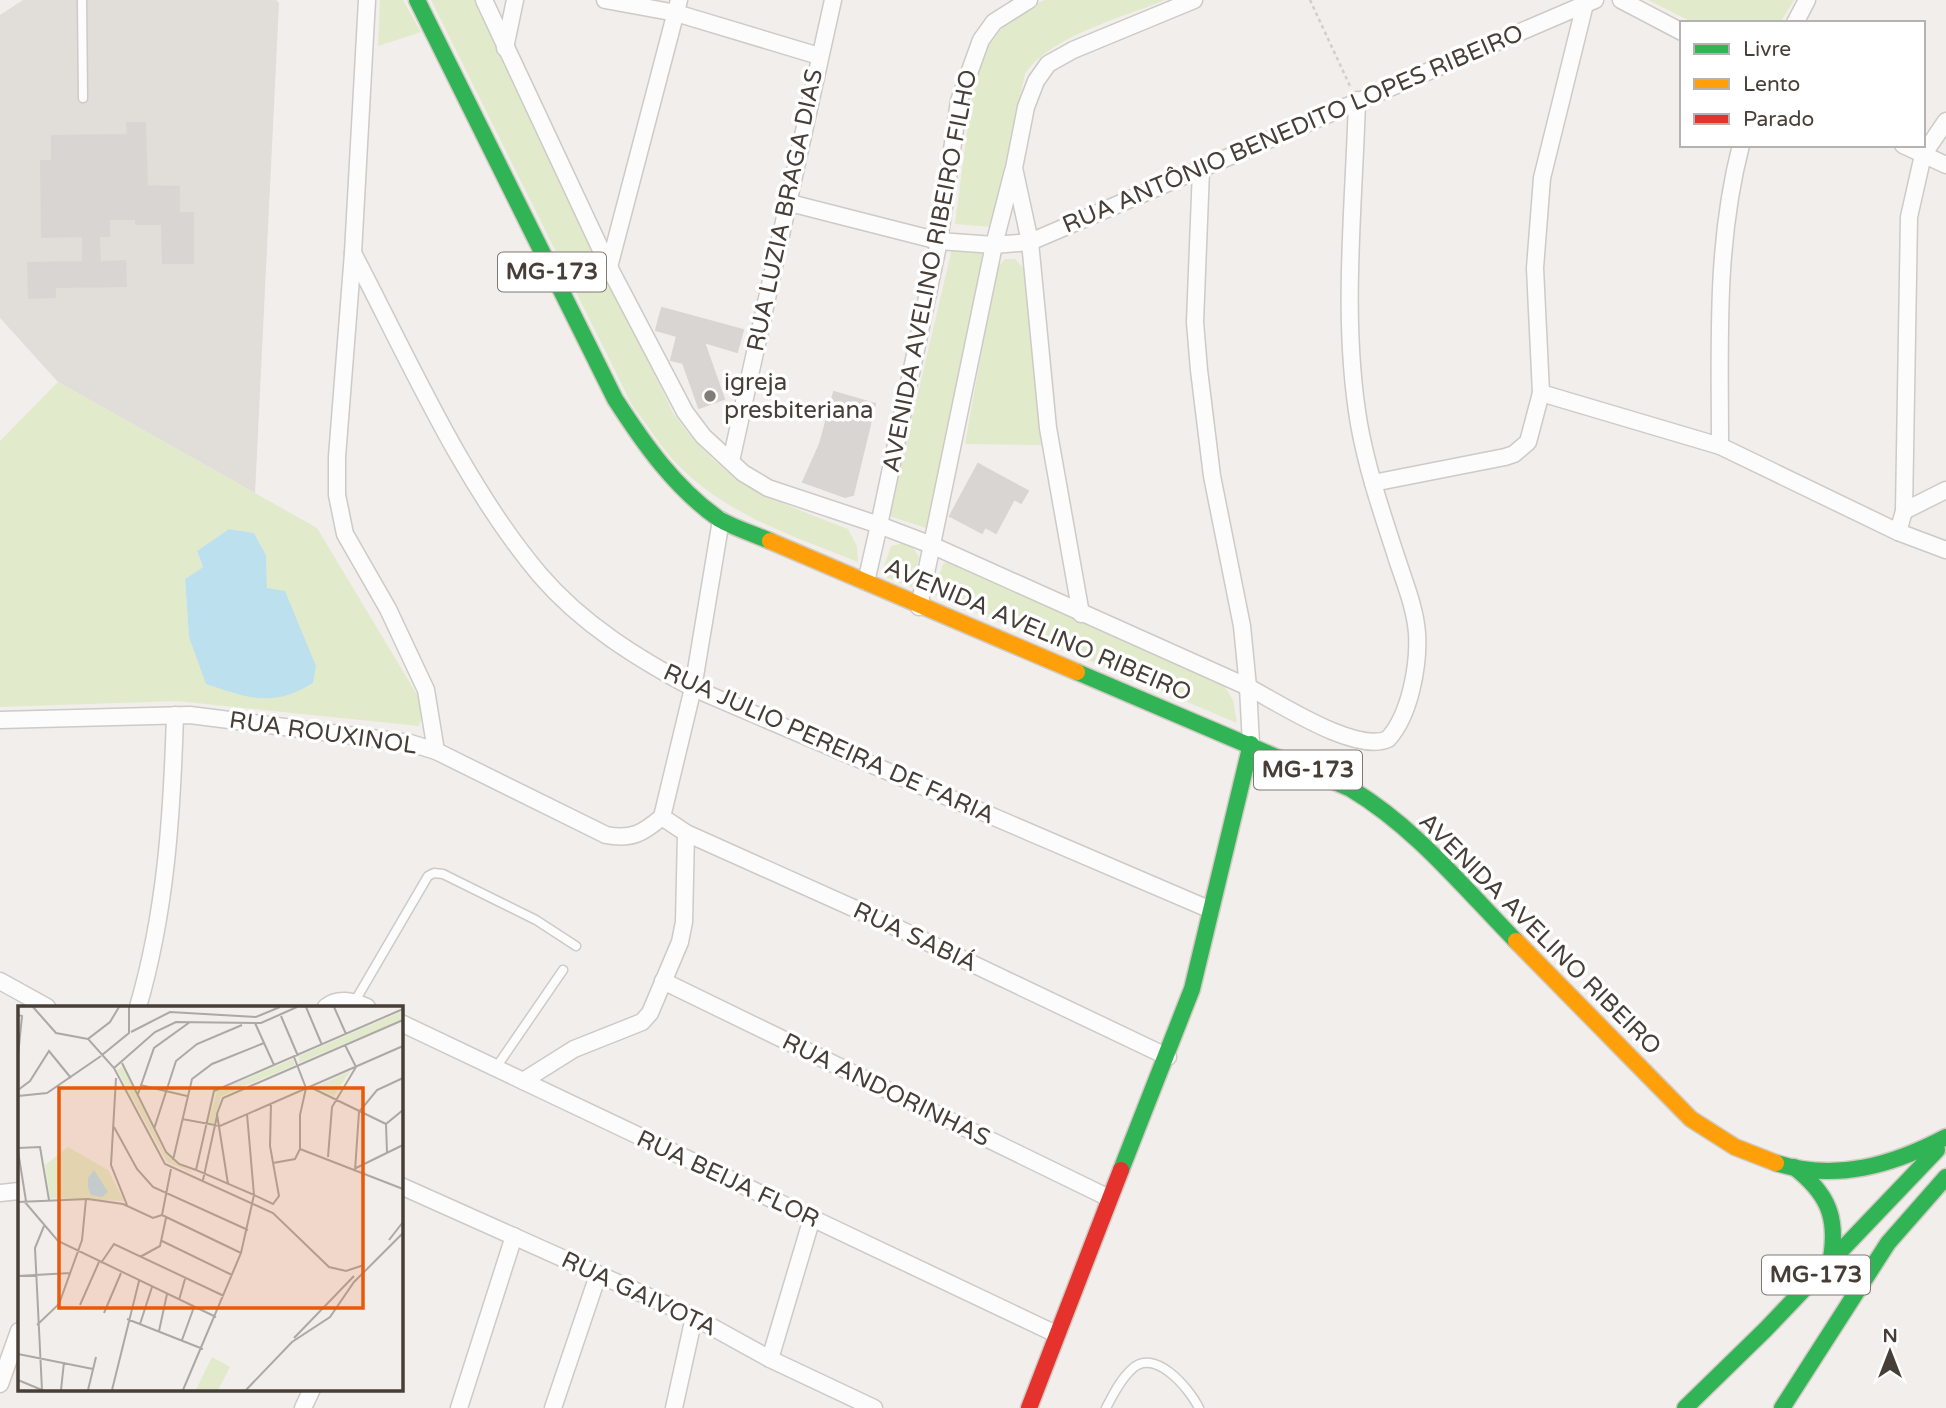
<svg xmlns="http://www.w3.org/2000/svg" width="1946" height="1408" viewBox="0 0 1946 1408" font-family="'Varela Round',sans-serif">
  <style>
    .industrial { fill: #e1ddd9 }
    .green { fill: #e2eacc; fill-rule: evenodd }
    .water { fill: #bce0ee }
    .building { fill: #d9d5d2; stroke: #d9d5d1; stroke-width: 2 }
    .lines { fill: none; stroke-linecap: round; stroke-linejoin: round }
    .lane-casing { stroke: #cdcac7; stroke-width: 11 }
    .street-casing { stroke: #cdcac7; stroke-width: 19 }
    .fast-casing { stroke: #d0cac2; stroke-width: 19 }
    .slow-casing { stroke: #d0cac2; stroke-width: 19 }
    .jam-casing { stroke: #d0cac2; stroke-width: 19 }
    .path { stroke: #d1cecb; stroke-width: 2.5; stroke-dasharray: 3.5 3.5; stroke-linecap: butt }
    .lane { stroke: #fdfcfc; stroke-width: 8 }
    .street { stroke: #fdfcfc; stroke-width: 16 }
    .fast { stroke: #30b455; stroke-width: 16 }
    .slow { stroke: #ff9f0a; stroke-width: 16 }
    .jam { stroke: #e5322d; stroke-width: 16 }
    .poi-dot { fill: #827c76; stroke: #fff; stroke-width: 2.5 }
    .labels { text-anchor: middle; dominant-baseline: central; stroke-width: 7; stroke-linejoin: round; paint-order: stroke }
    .shield { fill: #fff; stroke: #7e7973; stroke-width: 2 }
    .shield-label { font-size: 23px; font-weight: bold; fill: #473f37 }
    .street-label { font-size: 24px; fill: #473f37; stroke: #fff }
    .poi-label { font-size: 24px; fill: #473f37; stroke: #fff; text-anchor: start }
    .inset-road { fill: none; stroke: #ada8a3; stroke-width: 2 }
    .view { fill: #e8590c; fill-opacity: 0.15; stroke: #e8590c; stroke-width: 3.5 }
    .inset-edge { fill: none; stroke: #473f37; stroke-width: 3.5 }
  </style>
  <rect width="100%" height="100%" fill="#f1eeeb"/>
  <polygon class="industrial" points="23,0 276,0 279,3 255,493 58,382 0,318 0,15"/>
  <g class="green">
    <polygon points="380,0 403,0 421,32 378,46"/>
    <path d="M431,0H476L673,413C723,484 770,499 848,529L857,546L858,562C791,535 725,515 674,461C659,444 646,423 632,405Z"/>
    <path d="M1045,0H1165C1124,17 1050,36 1025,74L991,227L955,224C959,193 963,162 967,132C974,72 982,25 1045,0Z"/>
    <polygon points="1648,0 1794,0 1780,23 1694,23"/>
    <polygon points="952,249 985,252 926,528 889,516"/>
    <polygon points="1005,259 1015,259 1024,269 1041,445 965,444 996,270"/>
    <path d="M58,382L317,528L425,708L419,726L177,701L0,707V441ZM229,529L254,533L266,555L267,588L189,637L185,579L203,567L197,551Z"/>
    <polygon points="904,543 913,548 919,557 913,588 881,575 891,546"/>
    <polygon points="948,561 1223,684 1233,700 1237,723 933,594 943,564"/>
  </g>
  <path class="water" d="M229,529L254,533L266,555L267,588L285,591L316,666L313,683C273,708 248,698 206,684L189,637L185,579L203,567L197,551Z"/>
  <g class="building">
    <polygon points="127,123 145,123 147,186 179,187 179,213 193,213 193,263 163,263 162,224 136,224 136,219 109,219 109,236 99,236 100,262 125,261 126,286 55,287 55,297 29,298 28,263 83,262 83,236 42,237 41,161 52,161 52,136 128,135"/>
    <polygon points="662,308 743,330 737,352 704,342 724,399 699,408 683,363 671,360 677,336 656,330"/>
    <polygon points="834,392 875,404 853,495 845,497 803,482 820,444"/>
    <polygon points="978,464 1028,491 1021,503 1014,499 996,533 985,527 982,533 950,516"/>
  </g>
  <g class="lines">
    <defs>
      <g id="lane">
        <polyline points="82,0 83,98"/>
        <polyline points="355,1001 428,876 434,873 443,874 536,920 576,946"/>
        <polyline points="495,1069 563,970"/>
        <path d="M1106,1408C1113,1395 1120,1380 1131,1370C1154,1346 1189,1388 1199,1408"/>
      </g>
      <g id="street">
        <polyline points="367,0 353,253 337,457 337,495 345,534 388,609 426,690 436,751"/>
        <polyline points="484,0 609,267 685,412 703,436 743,473 768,488 879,525 866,582"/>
        <polyline points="605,0 676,13 819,56"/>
        <polyline points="1029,0 994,22 981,40 959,101 939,241 879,525 929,544 1248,687 1242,626 1212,476 1199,370 1195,322 1201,170"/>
        <polyline points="1621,0 1682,32"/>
        <polyline points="1795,23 1807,0"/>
        <polyline points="505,48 515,0"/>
        <polyline points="1903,145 1946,165"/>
        <polyline points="790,203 939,241 994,245 1030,242 1595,0"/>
        <path d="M353,253C408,358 463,484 540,575C582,624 637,658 693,688L1211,910"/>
        <polyline points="609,267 679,0"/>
        <polyline points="1541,393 1720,446 1898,532 1946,550"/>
        <path d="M1720,446C1720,343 1715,245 1741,145"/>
        <polyline points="731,461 833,0"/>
        <polyline points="1373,483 1505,457 1514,454 1528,442 1541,393 1535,268 1542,178 1585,4 1583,0"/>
        <polyline points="1904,511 1946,490"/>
        <polyline points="1898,532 1904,511 1909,217 1923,155 1946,121"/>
        <polyline points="919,607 994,245 1013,171"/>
        <polyline points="1081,614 1048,428 1030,242 1014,168 1026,107 1036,81 1048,64 1073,50 1194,0"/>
        <path d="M0,720L190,715L410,743L436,751L606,835C632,840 643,833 662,817"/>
        <path d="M1251,744L1248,687C1279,703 1356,754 1388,739C1410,715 1419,665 1417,633C1415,607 1404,581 1396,556C1382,513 1367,469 1359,424C1341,318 1354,207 1357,100"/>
        <polyline points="662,817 686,833 889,924 1168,1057"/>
        <polyline points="662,817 693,688 721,520"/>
        <polyline points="0,981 47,1007"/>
        <polyline points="663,981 1109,1198"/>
        <path d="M138,1007C166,911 172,815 175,715"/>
        <path d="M326,1007C338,997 353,1001 367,1007"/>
        <polyline points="401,1023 1056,1334"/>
        <polyline points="523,1081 574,1049 642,1022 650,1013 680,942 684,922 686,833"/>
        <polyline points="401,1186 694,1317 770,1359 874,1408"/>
        <polyline points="0,1193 19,1191"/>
        <polyline points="770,1359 812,1218"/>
        <polyline points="0,1384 19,1331"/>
        <polyline points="303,1408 312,1389"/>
        <polyline points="459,1408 514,1236"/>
        <polyline points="553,1408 598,1275"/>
        <polyline points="674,1408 694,1317"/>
      </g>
      <g id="fast">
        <path d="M417,0L615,399C644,444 675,488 719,519C734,528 754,534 770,541"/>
        <path d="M1077,672L1351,789C1415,827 1465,889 1516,941"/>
        <path d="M1776,1163C1836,1182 1893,1165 1946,1137"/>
        <path d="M1794,1167C1827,1193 1838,1216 1831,1258"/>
        <polyline points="1121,1170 1192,989 1251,744"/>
        <polyline points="1685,1408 1765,1330 1937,1150"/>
        <polyline points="1782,1408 1888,1243 1946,1177"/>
      </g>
      <g id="slow">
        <polyline points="770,541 1077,672"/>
        <polyline points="1516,941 1691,1119 1735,1147 1776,1163"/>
      </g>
      <polyline id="jam" points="1029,1408 1121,1170"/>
    </defs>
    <use href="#lane" class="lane-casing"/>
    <use href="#street" class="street-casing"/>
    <use href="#fast" class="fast-casing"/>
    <use href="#slow" class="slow-casing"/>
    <use href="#jam" class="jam-casing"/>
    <polyline class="path" points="1310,0 1350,86"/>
    <use href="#lane" class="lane"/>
    <use href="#street" class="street"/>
    <use href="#fast" class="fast"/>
    <use href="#slow" class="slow"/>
    <use href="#jam" class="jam"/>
  </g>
  <circle class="poi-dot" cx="710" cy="396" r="7"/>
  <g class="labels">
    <g class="shield">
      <rect x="498" y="252.5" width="108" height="39" rx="5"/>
      <rect x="1254" y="750.5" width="108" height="39" rx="5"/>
      <rect x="1762" y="1255.5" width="108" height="39" rx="5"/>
    </g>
    <g class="shield-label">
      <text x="552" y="272">MG-173</text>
      <text x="1308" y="770">MG-173</text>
      <text x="1816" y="1275">MG-173</text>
    </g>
    <g class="street-label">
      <text transform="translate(1293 129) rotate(-23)">RUA ANTÔNIO BENEDITO LOPES RIBEIRO</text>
      <text transform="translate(785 210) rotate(-78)">RUA LUZIA BRAGA DIAS</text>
      <text transform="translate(930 271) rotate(-79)">AVENIDA AVELINO RIBEIRO FILHO</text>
      <text transform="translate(1038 630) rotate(23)">AVENIDA AVELINO RIBEIRO</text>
      <text transform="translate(323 733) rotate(8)">RUA ROUXINOL</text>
      <text transform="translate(829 744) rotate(24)">RUA JULIO PEREIRA DE FARIA</text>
      <text transform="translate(1540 934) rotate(45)">AVENIDA AVELINO RIBEIRO</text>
      <text transform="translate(915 937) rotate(25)">RUA SABIÁ</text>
      <text transform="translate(886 1090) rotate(26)">RUA ANDORINHAS</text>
      <text transform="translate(728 1179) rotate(25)">RUA BEIJA FLOR</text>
      <text transform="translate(639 1294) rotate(25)">RUA GAIVOTA</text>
    </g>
    <g class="poi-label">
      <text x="724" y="382">igreja<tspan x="724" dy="28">presbiteriana</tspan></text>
    </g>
  </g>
  <g transform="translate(18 1006)">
    <rect width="385" height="385" fill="#f1eeeb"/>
    <path d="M385,5V13L281,57V50ZM275,53L277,59L203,90L196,117H190L199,85ZM105,60L146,146L175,167L149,156L99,64ZM332,65L316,90L297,81ZM50,141L90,164L106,195L32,192L27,159ZM194,351L212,361L200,384H178Z" fill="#e2eacc"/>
    <path d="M76,164L90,186L84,191L73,189L70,181V172Z" fill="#bce0ee"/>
    <path class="inset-road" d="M15,1L38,27L70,33M101,1L92,16L70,33L96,62L147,158L255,207L311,261L328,265L346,259M288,1L304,39M316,1L328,28M0,9L4,10L0,50M263,10L280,50M237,17L256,59M113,26L152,6L238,11L262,1M84,49L111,27V1M104,57L148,146L161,158L178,164M96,62L137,26L158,16L243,17L279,1M98,72L93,159L109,199M122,79L169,90M292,81L368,118M0,84L12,75L31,45L53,72M120,88L136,42L172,16M0,90L29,87L83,50M229,108L236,189L178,164L196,85L385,3M164,113L202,120L385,40M96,121L119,163L135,181L230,224M136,123L158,55L179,38L224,19M0,142L22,141L31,194M282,143L385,183M0,145L8,195M369,146L368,118L385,104M310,151L314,101L338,61L327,39M155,154L174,73L194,58L246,37M255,157L277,153L282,143V109L288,82L276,51M338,162L385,139M337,165L341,106L359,84L385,72M185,174L199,110M210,178L199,108L205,92L385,14M6,195L40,235L198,311M0,196L70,193L105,198L135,212L144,209M144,209L223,247M144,209L153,163M371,234L385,216M144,235L214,269M122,251L142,240L148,212M83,257L96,238L206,290M0,270L52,267M161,294L167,273M62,299L81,256M86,307L103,267M109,313L185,343M122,318L134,281M19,319L41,298L64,234L68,193M141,325L149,288M276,332L336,270M164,334L176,301M0,348L75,363M0,374L24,384M24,384L17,242L26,220M43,384L46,356M70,384L78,351M94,384L121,275M165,384L223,247L236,189L255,198L261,190L252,140L253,97M228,384L274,336L312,311L336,276L385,227"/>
    <path class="view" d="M41,82H345V302H41Z"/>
    <rect width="385" height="385" class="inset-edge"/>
  </g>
  <rect x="1680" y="21" width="245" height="126" fill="#ffffff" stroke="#b5b2af" stroke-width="2"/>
  <rect x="1694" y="44" width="35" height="10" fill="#30b455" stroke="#b5b2af" stroke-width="2"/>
  <text x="1743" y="56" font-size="21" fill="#473f37">Livre</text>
  <rect x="1694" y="79" width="35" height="10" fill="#ff9f0a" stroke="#b5b2af" stroke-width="2"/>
  <text x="1743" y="91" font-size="21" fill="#473f37">Lento</text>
  <rect x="1694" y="114" width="35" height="10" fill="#e5322d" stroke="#b5b2af" stroke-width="2"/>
  <text x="1743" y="126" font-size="21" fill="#473f37">Parado</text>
  <g transform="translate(1890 1352)" stroke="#ffffff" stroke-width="5" paint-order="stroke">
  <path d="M0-5L12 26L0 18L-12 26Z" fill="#473f37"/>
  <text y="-10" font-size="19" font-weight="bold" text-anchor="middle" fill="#473f37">N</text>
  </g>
</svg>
